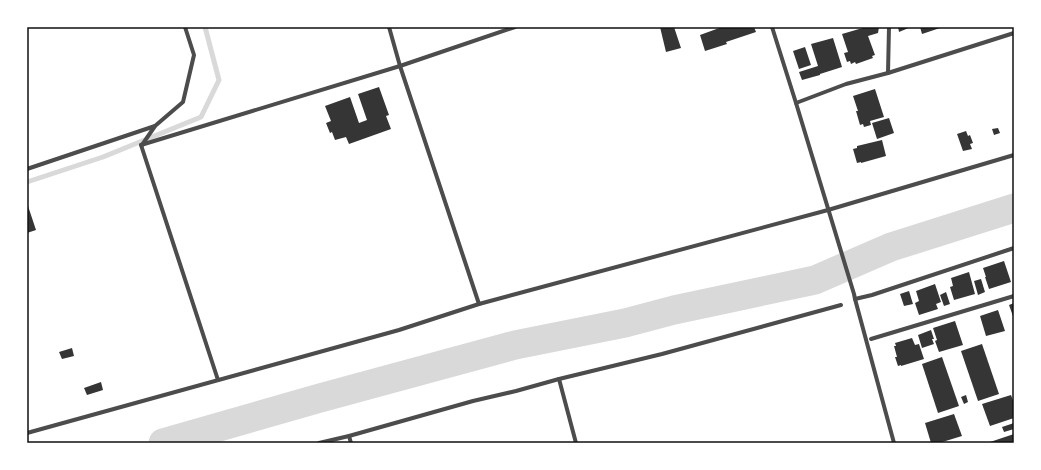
<svg xmlns="http://www.w3.org/2000/svg" width="1041" height="470" viewBox="0 0 1041 470" font-family="Mulish,sans-serif">
  <style>
    .lines { fill: none; stroke-linecap: round; stroke-linejoin: round }
    .stream { stroke: #d9d9d9; stroke-width: 5 }
    .river { stroke: #d9d9d9; stroke-width: 29 }
    .building { fill: #353535 }
    .minor { stroke: #4c4c4c; stroke-width: 4 }
    .neatline { fill: none; stroke: #111; stroke-width: 1.5 }
  </style>
  <rect width="100%" height="100%" fill="#fff"/>
  <g class="lines">
    <polyline class="stream" points="27,182 103,157 201,117 219,80 205,27"/>
    <polyline class="river" points="163,443 320,398 515,345 625,323 674,310 815,280 891,247 1014,208"/>
  </g>
  <g class="building">
    <polygon points="660,27 674,27 681,48 666,52"/>
    <polygon points="722,27 754,27 756,32 726,42 727,44 705,51 700,35"/>
    <polygon points="866,27 879,27 878,33 868,36 875,55 872,56 873,58 856,64 855,62 851,64 850,61 847,62 844,53 848,52 842,34"/>
    <polygon points="898,27 911,27 899,32"/>
    <polygon points="920,27 943,27 922,34"/>
    <polygon points="833,38 842,67 820,74 820,75 802,80 799,72 818,66 811,44"/>
    <polygon points="805,47 811,65 799,69 793,51"/>
    <polygon points="379,87 389,115 386,116 391,129 349,144 346,137 335,140 332,132 330,133 326,123 331,121 325,106 350,97 359,123 367,120 358,94"/>
    <polygon points="875,89 884,117 870,121 871,125 864,127 863,124 860,125 856,111 858,111 853,96"/>
    <polygon points="889,118 894,133 877,139 872,123"/>
    <polygon points="998,128 1000,133 994,135 992,129"/>
    <polygon points="966,131 968,136 970,135 973,143 970,144 972,149 963,151 957,134"/>
    <polygon points="882,140 886,156 861,163 861,162 857,163 853,149 857,148 857,146"/>
    <polygon points="27,206 28,206 36,230 27,233"/>
    <polygon points="1004,261 1011,282 989,289 985,277 986,277 983,268"/>
    <polygon points="969,272 975,294 954,300 950,287 953,286 951,278"/>
    <polygon points="981,279 985,292 978,295 974,281"/>
    <polygon points="935,284 941,302 936,304 938,309 919,315 915,303 919,301 916,291"/>
    <polygon points="909,291 913,304 904,306 900,294"/>
    <polygon points="946,292 950,304 944,306 940,295"/>
    <polygon points="1014,303 1014,319 1009,305"/>
    <polygon points="998,310 1005,331 986,336 980,316"/>
    <polygon points="955,321 963,345 939,352 935,341 937,340 933,328"/>
    <polygon points="931,330 934,339 932,339 934,344 922,348 918,335"/>
    <polygon points="912,338 915,345 919,344 924,359 901,366 901,365 898,366 895,357 897,357 894,346 896,346 895,343"/>
    <polygon points="982,344 999,394 978,401 961,351"/>
    <polygon points="72,348 74,356 62,359 59,352"/>
    <polygon points="942,357 959,406 938,413 922,364"/>
    <polygon points="101,382 103,390 87,395 84,388"/>
    <polygon points="966,395 968,402 964,404 961,397"/>
    <polygon points="1011,395 1014,403 1014,418 990,426 982,404"/>
    <polygon points="954,414 962,436 939,443 931,443 925,423"/>
    <polygon points="1014,423 1014,429 1004,432 1002,427"/>
    <polygon points="1014,434 1014,443 987,443"/>
  </g>
  <g class="lines">
    <g class="minor">
      <polyline points="389,27 400,66 479,304"/>
      <polyline points="772,27 796,103 854,294 855,299 894,443"/>
      <polyline points="888,73 889,27"/>
      <polyline points="796,103 846,84 888,73 1014,33"/>
      <polyline points="141,145 400,66 515,27"/>
      <polyline points="141,145 218,380"/>
      <polyline points="142,145 155,126 183,102 194,55 185,27"/>
      <polyline points="27,169 155,126"/>
      <polyline points="855,299 872,295 1014,248"/>
      <polyline points="871,339 1014,296"/>
      <polyline points="559,379 576,443"/>
      <polyline points="27,433 399,330 479,304 828,210 1014,155"/>
      <polyline points="349,436 351,443"/>
      <polyline points="319,443 349,436 473,401 516,391 559,379 662,354 841,305"/>
    </g>
  </g>
  <rect width="1041" height="470" fill="none" stroke="#ffffff" stroke-width="56"/>
  <rect x="28" y="28" width="985" height="414" class="neatline"/>
</svg>
